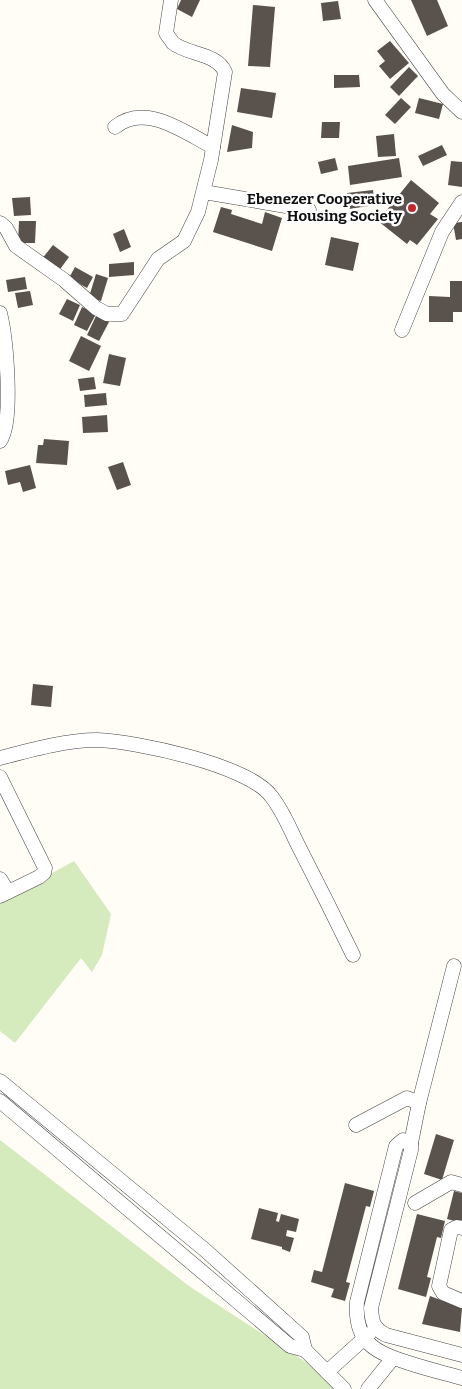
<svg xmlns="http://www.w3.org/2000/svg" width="462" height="1389" viewBox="0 0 462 1389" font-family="Bitter,serif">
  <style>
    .green { fill: #d5ebbd }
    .building { fill: #5a524d }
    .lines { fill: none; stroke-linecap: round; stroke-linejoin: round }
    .minor-casing { stroke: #444; stroke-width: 15 }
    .minor { stroke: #fff; stroke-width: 14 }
    .poi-dot { fill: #c4262e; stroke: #fff; stroke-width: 2 }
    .labels { text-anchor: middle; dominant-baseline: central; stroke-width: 5; stroke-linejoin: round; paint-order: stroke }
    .poi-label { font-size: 15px; font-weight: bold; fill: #111; stroke: #fff; text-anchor: end }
  </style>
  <rect width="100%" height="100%" fill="#fffdf5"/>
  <g class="green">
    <polygon points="74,861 111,914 102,955 92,972 81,958 15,1043 0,1031 0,902"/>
    <polygon points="0,1140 189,1286 347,1389 0,1389"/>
  </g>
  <g class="building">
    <polygon points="181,0 200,0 192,17 177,9"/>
    <polygon points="411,0 437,0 448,26 427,36"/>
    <polygon points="338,1 341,19 323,21 321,3"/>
    <polygon points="253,5 275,7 270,67 248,66"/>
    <polygon points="390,41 409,63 390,79 379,66 385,61 377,51"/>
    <polygon points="409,67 418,76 399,96 390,87"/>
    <polygon points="334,75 359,75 360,87 334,88"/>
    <polygon points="241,88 276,93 272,118 237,112"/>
    <polygon points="401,98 411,107 395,124 385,115"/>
    <polygon points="419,98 443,104 439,119 415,113"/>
    <polygon points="322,122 340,122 339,138 321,138"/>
    <polygon points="232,125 253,132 252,148 227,152"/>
    <polygon points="394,134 396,156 378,157 376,136"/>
    <polygon points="442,145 447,155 423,166 418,156"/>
    <polygon points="335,158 338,170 321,174 318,162"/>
    <polygon points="399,158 402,177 350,185 348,166"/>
    <polygon points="451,161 462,162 462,187 448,185"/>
    <polygon points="411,180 439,203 430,214 438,219 417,245 410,240 407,244 378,221"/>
    <polygon points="373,190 375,205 349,209 347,193"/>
    <polygon points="30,197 31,215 14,216 12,198"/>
    <polygon points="221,207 232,210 231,214 262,224 265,212 282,218 272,251 213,232"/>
    <polygon points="19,221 36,221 35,243 18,243"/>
    <polygon points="462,222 462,239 456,240 453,223"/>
    <polygon points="124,229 131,247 120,252 113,234"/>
    <polygon points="331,237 359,243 353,271 325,265"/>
    <polygon points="53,245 69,257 58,272 41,260"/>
    <polygon points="134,262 134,275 109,277 109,264"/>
    <polygon points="75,267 93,277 87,288 69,278"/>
    <polygon points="96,274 108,278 101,301 89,297"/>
    <polygon points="25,277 27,289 8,292 6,280"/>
    <polygon points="450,281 462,281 462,312 453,312 453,322 429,322 429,296 450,297"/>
    <polygon points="30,291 33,305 18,308 15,293"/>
    <polygon points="67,299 80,305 73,321 59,314"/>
    <polygon points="82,307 96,314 87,331 74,325"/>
    <polygon points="96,316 109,322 99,341 87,335"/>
    <polygon points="81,336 101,346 89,371 69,361"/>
    <polygon points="109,354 126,358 120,386 103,383"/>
    <polygon points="94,377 96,389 80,391 78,379"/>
    <polygon points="106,393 107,405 85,407 84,395"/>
    <polygon points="107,415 108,432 83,433 82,417"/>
    <polygon points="44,439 69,441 67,465 36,463 38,445 43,445"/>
    <polygon points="123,462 131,485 117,490 108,467"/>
    <polygon points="30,465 36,488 23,492 20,482 8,485 5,471"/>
    <polygon points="33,684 53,686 51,707 31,705"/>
    <polygon points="436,1134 454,1140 442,1180 424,1174"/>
    <polygon points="345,1183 374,1191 370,1207 366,1206 346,1282 350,1283 345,1301 331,1297 334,1289 311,1282 314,1270 322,1272"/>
    <polygon points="454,1191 462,1193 462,1223 447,1219"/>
    <polygon points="259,1208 278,1213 276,1221 279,1222 281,1214 299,1219 296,1232 287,1230 286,1236 294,1238 290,1252 282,1249 282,1247 251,1239"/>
    <polygon points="417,1214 445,1221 441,1238 437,1237 427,1277 431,1278 426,1297 398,1289"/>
    <polygon points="430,1296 462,1308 460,1332 422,1324"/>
  </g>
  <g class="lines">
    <defs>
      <g id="minor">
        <polyline points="375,0 443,94 462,112"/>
        <path d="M115,127C145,102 184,132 213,147"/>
        <polyline points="204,192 309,210"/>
        <path d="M0,223L6,228L16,246L64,280L96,308L107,314H122L158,259L184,241L198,212L211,160L225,72C217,53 188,55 173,43C171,40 168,36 166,33L171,0"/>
        <path d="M0,313C6,338 14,422 0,441"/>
        <polyline points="402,330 442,232 462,202"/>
        <path d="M0,758C30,750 66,740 97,740C135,741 248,765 271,796C284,812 291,832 300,849C318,884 336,920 353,955"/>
        <polyline points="0,777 45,868 44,873 39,877 0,896"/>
        <polyline points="0,879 8,892"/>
        <polyline points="0,1081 205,1250 302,1337 305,1350"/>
        <polyline points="0,1101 290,1346 305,1350 344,1389"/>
        <polyline points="356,1125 407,1098 419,1103 454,966"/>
        <polyline points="411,1143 419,1103"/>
        <polyline points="415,1203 451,1182 462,1185"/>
        <polyline points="462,1228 457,1227 451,1230 439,1286 443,1293 462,1301"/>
        <path d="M462,1355L386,1335C373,1328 372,1322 371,1308L411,1150V1143L403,1140L396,1146L357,1302C354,1343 375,1352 409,1363C427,1369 444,1373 462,1378"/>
        <polyline points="327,1372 369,1334"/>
        <polyline points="368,1389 393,1358"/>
      </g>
    </defs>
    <use href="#minor" class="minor-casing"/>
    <use href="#minor" class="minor"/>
  </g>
  <circle class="poi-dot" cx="412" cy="208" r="5"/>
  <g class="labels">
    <g class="poi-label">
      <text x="402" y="199">Ebenezer Cooperative<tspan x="402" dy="17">Housing Society</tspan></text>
    </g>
  </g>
</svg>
